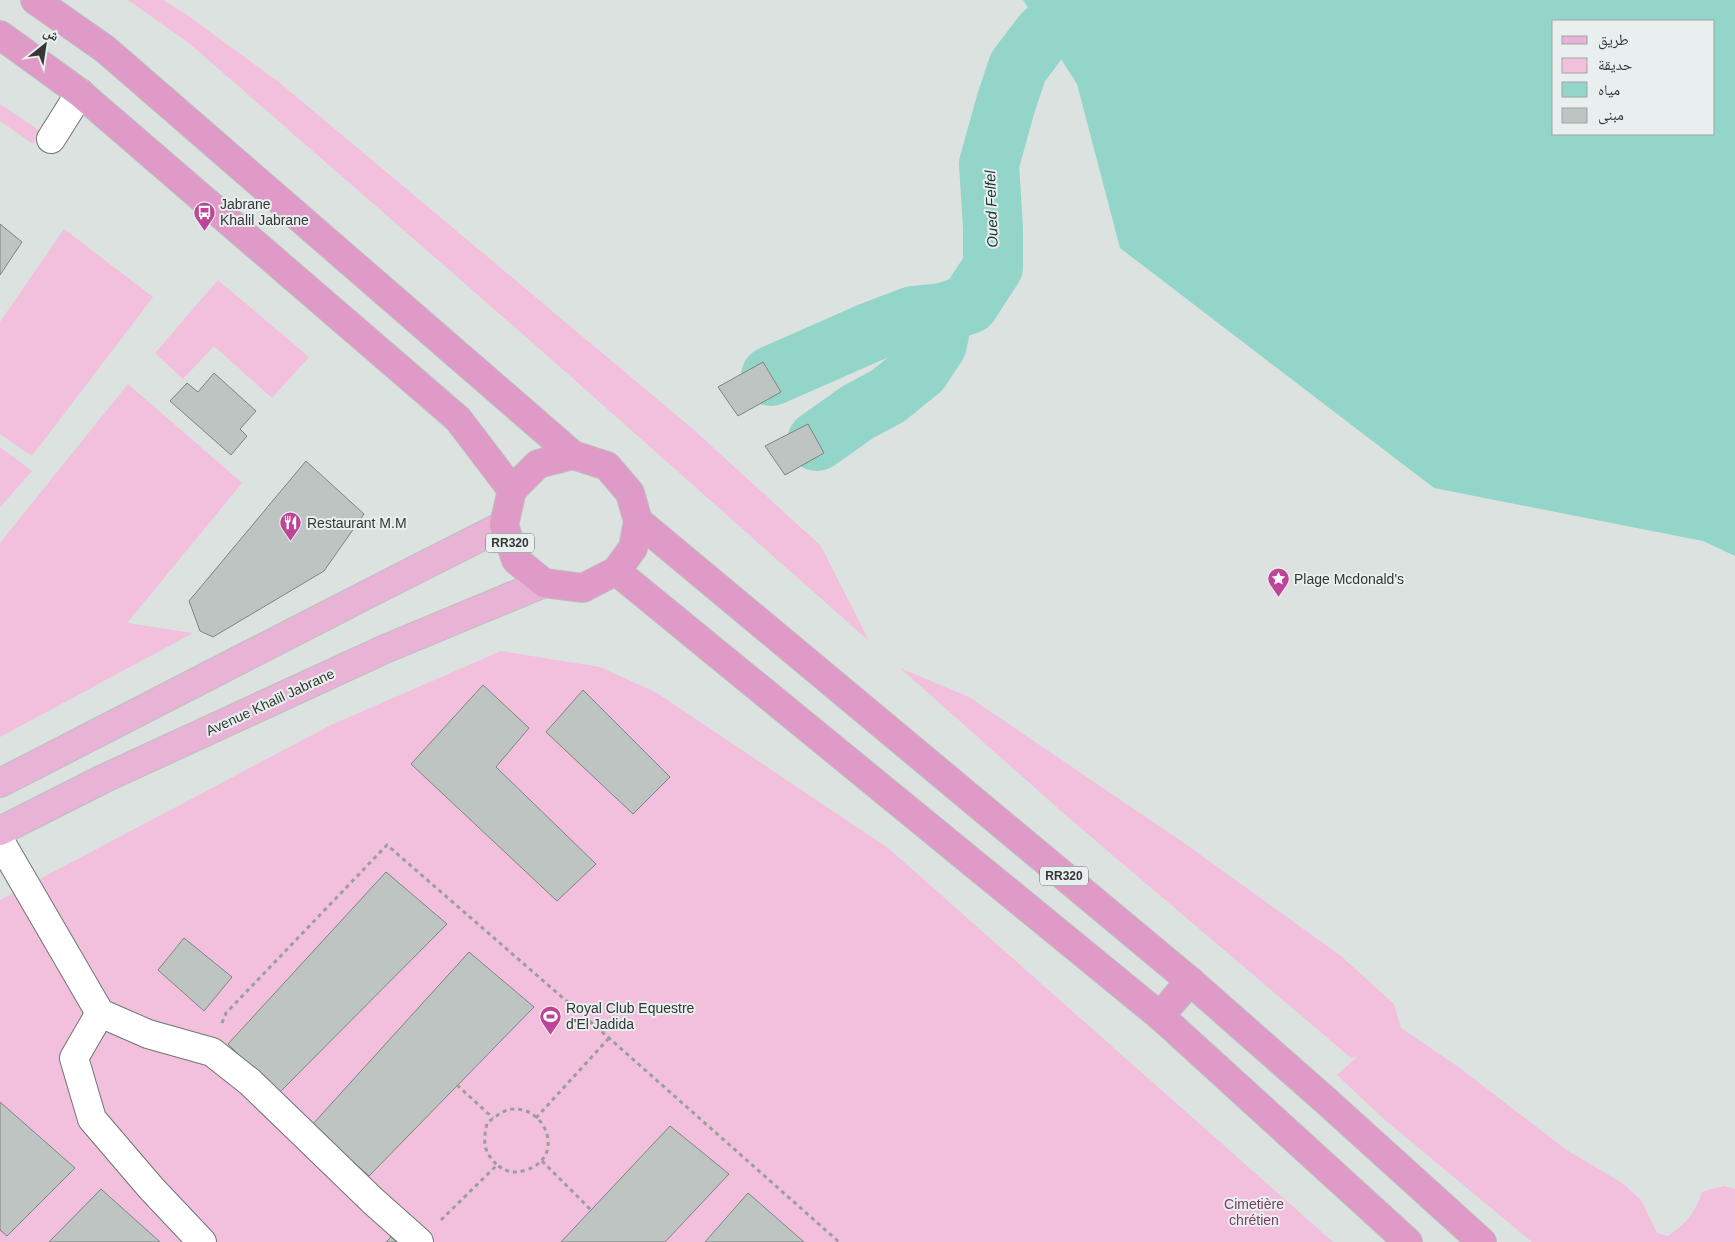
<svg xmlns="http://www.w3.org/2000/svg" width="1735" height="1242" viewBox="0 0 1735 1242" font-family="Arial,'Noto Naskh Arabic',sans-serif">
  <style>
    .green { fill: #f2bfdd }
    .water { fill: #93d6c9; fill-rule: evenodd }
    .lines { fill: none; stroke-linecap: round; stroke-linejoin: round }
    .river { stroke: #93d6c9; stroke-width: 60 }
    .building { fill: #bec4c2; stroke: #7f8483 }
    .minor-casing { stroke: #707574; stroke-width: 30 }
    .primary-casing { stroke: #bebfbf; stroke-width: 30 }
    .trunk-casing { stroke: #bebfbf; stroke-width: 30 }
    .path { stroke: #9a9e9c; stroke-width: 3; stroke-dasharray: 4 4; stroke-linecap: butt }
    .minor { stroke: #fff; stroke-width: 28 }
    .primary { stroke: #e8b3d5; stroke-width: 28 }
    .trunk { stroke: #e09ac7; stroke-width: 28 }
    .labels { text-anchor: middle; dominant-baseline: central; stroke-width: 4; stroke-linejoin: round; paint-order: stroke }
    .shield { fill: #e9efee; stroke: #6b6e6d; stroke-width: 1 }
    .shield-label { font-size: 12px; font-weight: bold; fill: #353736 }
    .poi-label { font-size: 14px; fill: #353736; stroke: #e9efee; text-anchor: start }
    .street-label { font-size: 14px; fill: #353736; stroke: #e9efee }
    .park-label { font-size: 14px; fill: #7a3c64; stroke: #e9efee }
    .water-label { font-size: 15px; font-style: italic; fill: #183832; stroke: #e9efee }
  </style>
  <rect width="100%" height="100%" fill="#dce2e0"/>
  <g class="green">
    <polygon points="128,0 163,0 187,15 280,83 694,430 821,546 869,641 525,336 189,43"/>
    <polygon points="0,104 40,131 33,144 0,121"/>
    <polygon points="64,229 153,297 32,456 0,434 0,322"/>
    <polygon points="218,280 309,357 272,398 214,346 183,379 155,353"/>
    <polygon points="128,384 242,483 127,623 193,633 0,737 0,543"/>
    <polygon points="0,447 32,471 0,507"/>
    <polygon points="501,651 600,667 657,693 888,848 1333,1242 0,1242 0,900 331,725"/>
    <path d="M900,668L969,697L1184,843L1341,956L1394,1004L1401,1028L1460,1068L1565,1149L1622,1183L1641,1200L1657,1233L1668,1236C1686,1224 1695,1213 1702,1192L1724,1186L1735,1189V1242H1532L1384,1119L1337,1075L1358,1056L1351,1058L1069,818Z"/>
  </g>
  <path class="water" d="M1023,0H1735V556L1703,541L1434,488L1120,248L1077,84ZM1554,21H1714V134H1554Z"/>
  <g class="lines">
    <g class="river">
      <polyline points="771,376 871,332 913,316 943,313 969,304 993,267 993,228 989,164 1006,103 1018,67 1044,33"/>
      <polyline points="817,441 858,412 888,396 920,370 937,344 943,313"/>
    </g>
  </g>
  <g class="building">
    <polygon points="0,224 22,242 0,275"/>
    <polygon points="763,362 781,392 738,416 718,387"/>
    <polygon points="214,373 256,411 240,429 247,436 231,455 170,401 187,383 198,392"/>
    <polygon points="808,424 824,453 785,475 765,446"/>
    <polygon points="306,461 364,514 324,571 213,637 200,631 189,601"/>
    <polygon points="483,685 529,728 496,767 596,864 557,901 411,764"/>
    <polygon points="583,690 670,777 633,814 546,732"/>
    <polygon points="386,872 447,924 278,1094 228,1044"/>
    <polygon points="184,938 232,977 204,1011 158,970"/>
    <polygon points="469,952 534,1007 369,1176 312,1125"/>
    <polygon points="0,1102 75,1168 7,1236 0,1230"/>
    <polygon points="670,1126 729,1174 665,1242 561,1242"/>
    <polygon points="101,1189 160,1242 49,1242"/>
    <polygon points="748,1193 804,1242 705,1242"/>
    <polygon points="391,1237 397,1242 386,1242"/>
  </g>
  <g class="lines">
    <defs>
      <g id="minor">
        <polyline points="51,139 80,93"/>
        <polyline points="0,841 100,1013 148,1034 212,1052 250,1082 373,1201 419,1242"/>
        <polyline points="100,1013 74,1058 92,1119 151,1188 202,1242"/>
      </g>
      <g id="primary">
        <polyline points="0,783 362,597 504,525"/>
        <polyline points="0,831 103,779 385,649 544,583"/>
      </g>
      <g id="trunk">
        <polyline points="35,0 105,49 573,455 607,466 630,493 638,521 633,548 616,571 583,588 544,583 516,560 504,525 512,490 538,464 573,455"/>
        <polyline points="0,35 80,93 458,419 512,490"/>
        <polyline points="638,521 1190,981 1324,1099 1482,1242"/>
        <polyline points="616,571 1160,1016 1408,1242"/>
        <polyline points="1160,1016 1190,981"/>
      </g>
    </defs>
    <use href="#minor" class="minor-casing"/>
    <use href="#primary" class="primary-casing"/>
    <use href="#trunk" class="trunk-casing"/>
    <g class="path">
      <polyline points="222,1023 226,1013 387,845 609,1038 839,1242"/>
      <polyline points="457,1085 493,1118"/>
      <polyline points="536,1118 609,1038"/>
      <polyline points="542,1161 591,1210"/>
      <path d="M441,1220L497,1165C507,1172 514,1174 526,1170C565,1158 547,1108 514,1109C504,1109 495,1117 487,1123C483,1142 483,1151 497,1165"/>
    </g>
    <use href="#minor" class="minor"/>
    <use href="#primary" class="primary"/>
    <use href="#trunk" class="trunk"/>
  </g>
  <defs>
    <symbol id="bus-pin" viewBox="-11 -11 22 30"><path d="M0 17L-7.5 6A9.5 9.5 0 1 1 7.5 6Z" fill="#bd4497" stroke="#e9efee"/><path d="M-5-6H5V4H4V6H2V4H-2V6H-4V4H-5ZM-3.5-4V0h7V-4ZM-3.5 1.2v1.5H-2V1.2ZM2 1.2v1.5H3.5V1.2Z" fill="#fff"/></symbol>
    <symbol id="restaurant-pin" viewBox="-11 -11 22 30"><path d="M0 17L-7.5 6A9.5 9.5 0 1 1 7.5 6Z" fill="#bd4497" stroke="#e9efee"/><path d="M-5-6h1v4h1v-4h1v4h1v-4h1v5L-1.5 .5V6h-2V.5L-5-1ZM5-6V6H3V1.5H1.5Q1.5-4 5-6Z" fill="#fff"/></symbol>
    <symbol id="sight-pin" viewBox="-11 -11 22 30"><path d="M0 17L-7.5 6A9.5 9.5 0 1 1 7.5 6Z" fill="#bd4497" stroke="#e9efee"/><path d="M0-6L1.8-2.2L6-1.7L2.9 1.2L3.7 5.4L0 3.3L-3.7 5.4L-2.9 1.2L-6-1.7L-1.8-2.2Z" fill="#fff"/></symbol>
    <symbol id="stadium-pin" viewBox="-11 -11 22 30"><path d="M0 17L-7.5 6A9.5 9.5 0 1 1 7.5 6Z" fill="#bd4497" stroke="#e9efee"/><path d="M0-5a6.5 5 0 1 0 0 10a6.5 5 0 1 0 0-10ZM-3.5-1.8h7v3.6h-7Z" fill="#fff"/></symbol>
  </defs>
  <g fill-rule="evenodd">
    <use href="#bus-pin" x="192" y="200" width="25" height="34"/>
    <use href="#restaurant-pin" x="278" y="510" width="25" height="34"/>
    <use href="#sight-pin" x="1266" y="566" width="25" height="34"/>
    <use href="#stadium-pin" x="538" y="1004" width="25" height="34"/>
  </g>
  <g class="labels">
    <g class="shield">
      <rect x="486" y="533.5" width="48" height="19" rx="4"/>
      <rect x="1040" y="866.5" width="48" height="19" rx="4"/>
    </g>
    <g class="shield-label">
      <text x="510" y="543">RR320</text>
      <text x="1064" y="876">RR320</text>
    </g>
    <g class="poi-label">
      <text x="220" y="204">Jabrane<tspan x="220" dy="16">Khalil Jabrane</tspan></text>
      <text x="307" y="523">Restaurant M.M</text>
      <text x="1294" y="579">Plage Mcdonald's</text>
      <text x="566" y="1008">Royal Club Equestre<tspan x="566" dy="16">d'El Jadida</tspan></text>
    </g>
    <g class="street-label">
      <text transform="translate(270 702) rotate(-25)">Avenue Khalil Jabrane</text>
    </g>
    <g class="park-label">
      <text x="1254" y="1204">Cimetière<tspan x="1254" dy="16">chrétien</tspan></text>
    </g>
    <g class="water-label">
      <text transform="translate(991 209) rotate(-92)">Oued Felfel</text>
    </g>
  </g>
  <rect x="1552" y="20" width="162" height="115" fill="#e9efee" stroke="#a1a5a4"/>
  <rect x="1562" y="36" width="25" height="8" fill="#e8b3d5" stroke="#a1a5a4"/>
  <text x="1598" y="45" font-size="15" fill="#353736">طريق</text>
  <rect x="1562" y="58" width="25" height="15" fill="#f2bfdd" stroke="#a1a5a4"/>
  <text x="1598" y="70" font-size="15" fill="#353736">حديقة</text>
  <rect x="1562" y="82" width="25" height="15" fill="#93d6c9" stroke="#a1a5a4"/>
  <text x="1598" y="95" font-size="15" fill="#353736">مياه</text>
  <rect x="1562" y="108" width="25" height="15" fill="#bec4c2" stroke="#a1a5a4"/>
  <text x="1598" y="120" font-size="15" fill="#353736">مبنى</text>
  <g transform="translate(45 45) rotate(30)" stroke="#e9efee" stroke-width="4" paint-order="stroke">
  <path d="M0-4L9 19L0 12L-9 19Z" fill="#353736"/>
  <text y="-8" font-size="14" font-weight="bold" text-anchor="middle" fill="#353736">ش</text>
  </g>
</svg>
